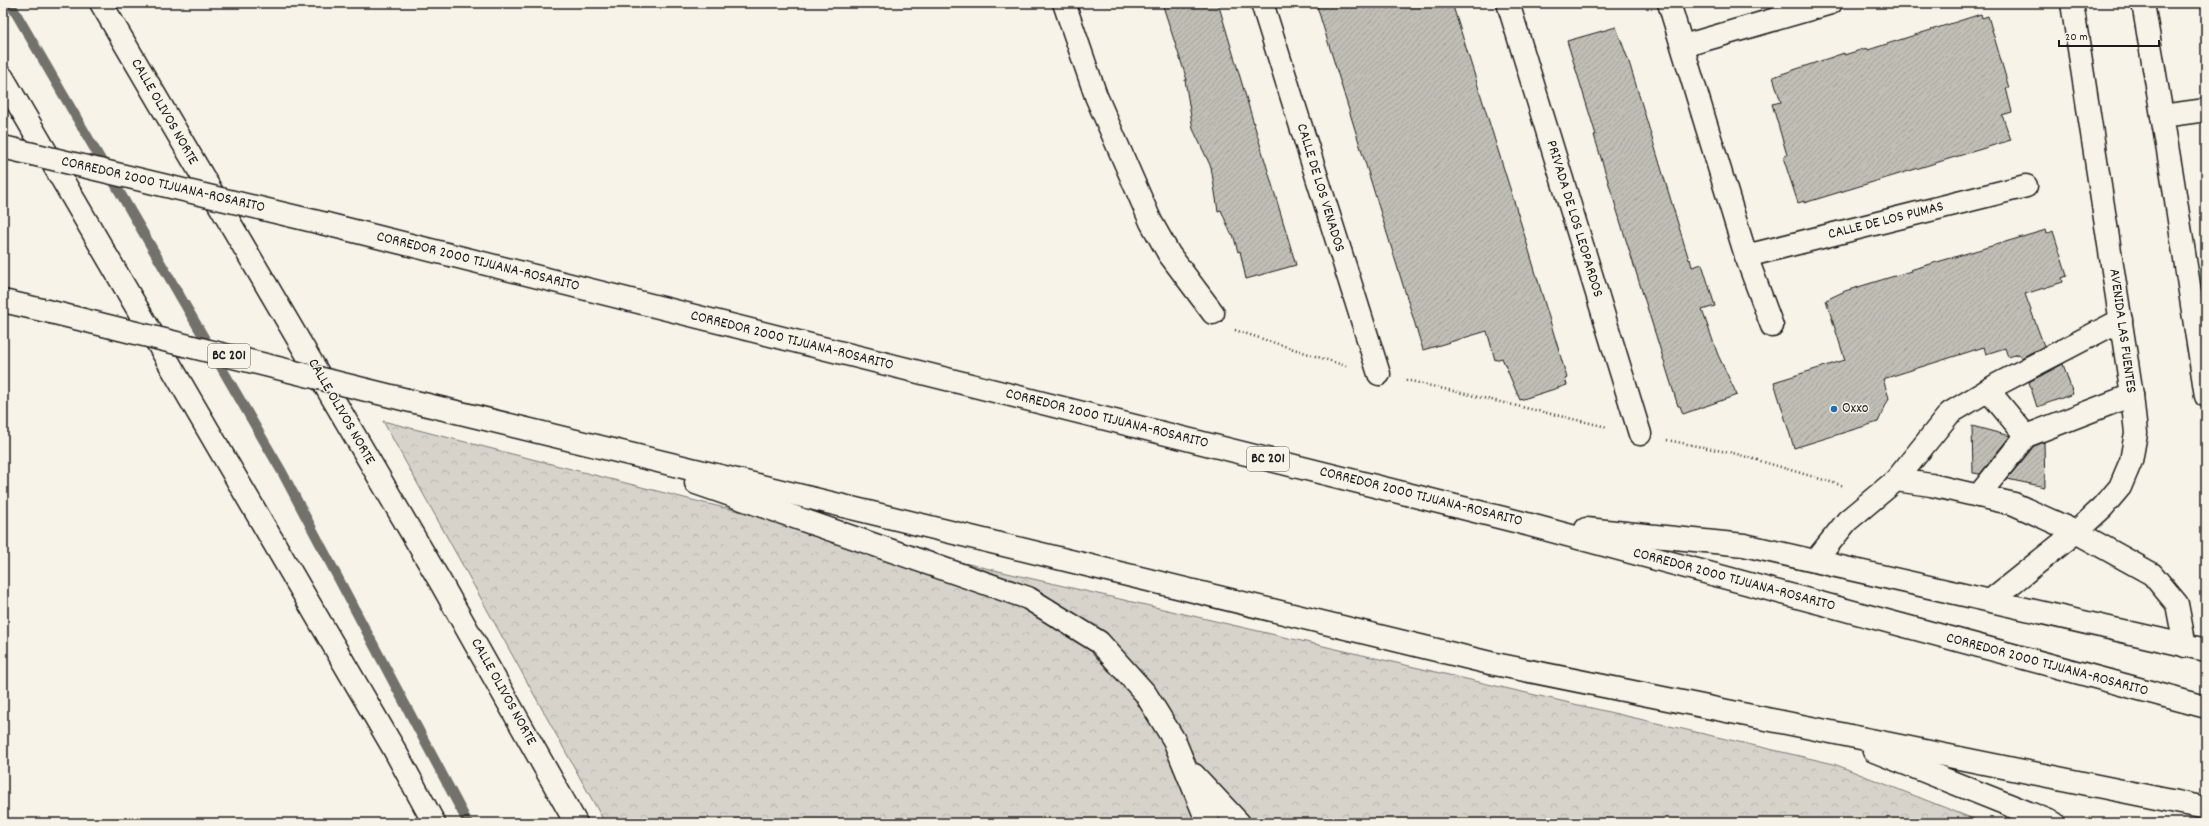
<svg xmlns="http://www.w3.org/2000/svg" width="2209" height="826" viewBox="0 0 2209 826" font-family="Dekko,sans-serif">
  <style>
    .forest { fill: url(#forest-crowns); stroke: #7a7874 }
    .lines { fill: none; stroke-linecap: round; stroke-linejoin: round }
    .stream { stroke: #72716c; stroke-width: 10 }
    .building { fill: url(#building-hatch); stroke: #1c1c1c }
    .minor-casing { stroke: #1c1c1c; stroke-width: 25 }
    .major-casing { stroke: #1c1c1c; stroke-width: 25 }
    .highway-casing { stroke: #1c1c1c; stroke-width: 25 }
    .path { stroke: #1c1c1c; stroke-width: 2.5; stroke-dasharray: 1 3; stroke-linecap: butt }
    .minor { stroke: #f7f3e8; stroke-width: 22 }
    .major { stroke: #f7f3e8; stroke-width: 22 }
    .highway { stroke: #f7f3e8; stroke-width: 22 }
    .highway-bridge-casing { stroke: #1c1c1c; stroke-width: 25; stroke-linecap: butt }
    .highway-bridge { stroke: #f7f3e8; stroke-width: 22 }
    .poi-dot { fill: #1f6fb2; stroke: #f7f3e8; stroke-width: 1.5 }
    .labels { text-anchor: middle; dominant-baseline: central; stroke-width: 3; stroke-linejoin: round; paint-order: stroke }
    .shield { fill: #f7f3e8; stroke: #5e5c59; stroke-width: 1 }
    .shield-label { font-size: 14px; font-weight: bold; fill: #1c1c1c }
    .street-label { font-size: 15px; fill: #1c1c1c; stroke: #f7f3e8 }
    .poi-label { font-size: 15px; fill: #1c1c1c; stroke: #f7f3e8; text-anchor: start }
  </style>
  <defs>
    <pattern id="forest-crowns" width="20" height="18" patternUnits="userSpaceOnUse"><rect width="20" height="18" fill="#d7d3cb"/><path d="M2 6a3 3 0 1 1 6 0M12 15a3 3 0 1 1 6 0" fill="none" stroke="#b8b5ae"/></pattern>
    <pattern id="building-hatch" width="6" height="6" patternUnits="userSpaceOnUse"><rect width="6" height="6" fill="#c0beb5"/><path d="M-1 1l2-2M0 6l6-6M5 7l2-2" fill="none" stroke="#a4a39b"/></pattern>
  </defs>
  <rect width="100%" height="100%" fill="#f7f3e8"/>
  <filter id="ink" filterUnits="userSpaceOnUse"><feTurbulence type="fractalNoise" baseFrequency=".025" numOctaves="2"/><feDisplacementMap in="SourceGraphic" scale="8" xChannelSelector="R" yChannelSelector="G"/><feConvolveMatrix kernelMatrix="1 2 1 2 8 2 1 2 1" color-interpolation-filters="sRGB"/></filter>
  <g filter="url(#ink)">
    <polygon class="forest" points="383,421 704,503 1834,764 1984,823 605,823"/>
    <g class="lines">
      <polyline class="stream" points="10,3 282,472 468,823"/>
    </g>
    <g class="building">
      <polygon points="1162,3 1218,3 1296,265 1246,279 1240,251 1238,252 1233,234 1231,234 1221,210 1218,211 1211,167 1193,129 1185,80 1187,80"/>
      <polygon points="1316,3 1452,3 1522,227 1567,378 1565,379 1567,385 1520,400 1502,358 1495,360 1487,331 1423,350"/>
      <polygon points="1981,14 1982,18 1988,16 2009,88 2006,88 2012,112 2002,115 2011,140 1804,203 1804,201 1798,203 1783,157 1787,155 1772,104 1781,102 1773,77 1844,53 1844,55 1867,48 1868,50"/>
      <polygon points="1616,27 1629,62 1689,260 1690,259 1692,267 1702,264 1715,306 1702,310 1718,355 1737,395 1683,414 1680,406 1678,406 1626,240 1594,135 1596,135 1567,41"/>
      <polygon points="2046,230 2047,234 2053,231 2067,276 2062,278 2063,282 2025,294 2044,346 2021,358 2019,354 2008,357 2005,348 1986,354 1984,347 1883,379 1889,398 1878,422 1794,448 1774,382 1845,360 1826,300 1845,291 1911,271 1910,270"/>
      <polygon points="2063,364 2073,394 2037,407 2029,382"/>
      <polygon points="1972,426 2010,436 1980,474 1973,473"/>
      <polygon points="2044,442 2045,487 2007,479 2034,446"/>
    </g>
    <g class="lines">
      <defs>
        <g id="minor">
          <polyline points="1064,3 1096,96 1151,222 1169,254 1213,313"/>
          <polyline points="1262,3 1379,374"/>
          <polyline points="1508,3 1640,434"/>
          <polyline points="1669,3 1746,256 1772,326"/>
          <polyline points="1683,46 1831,3"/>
          <polyline points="2162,116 2206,110"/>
          <polyline points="1746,256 2026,186"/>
          <polyline points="1988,390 2026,436"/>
          <polyline points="1896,480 1950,413 2000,383 2121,320"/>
          <polyline points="1978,496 2026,436 2132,395"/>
          <polyline points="1815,561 1847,521 1896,480 1931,485 2014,504 2076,532 2152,574 2177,604 2185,646"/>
        </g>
        <g id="major">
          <polyline points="101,3 441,583 576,823"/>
          <polyline points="2143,3 2172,175 2206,396"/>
          <polyline points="3,78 394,749 434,823"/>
          <polyline points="1991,600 2076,532 2103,507 2120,487 2131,461 2136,433 2132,395 2072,3"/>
        </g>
        <g id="highway">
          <polyline points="326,224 1519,522 2206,707"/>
          <polyline points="3,301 51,312"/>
          <polyline points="407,400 1490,663 2206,808"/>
          <polyline points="696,483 1028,598 1099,642 1145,693 1174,740 1208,823"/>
          <polyline points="1586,529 1744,545 2206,650"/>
          <polyline points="1874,751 2054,823"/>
          <polyline points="1194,775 1239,823"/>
        </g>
      </defs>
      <use href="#minor" class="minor-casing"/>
      <use href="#major" class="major-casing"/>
      <use href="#highway" class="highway-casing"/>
      <g class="path">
        <polyline points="1235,330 1346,366"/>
        <polyline points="1406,380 1607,427"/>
        <polyline points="1667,440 1737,454 1844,486"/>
      </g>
      <use href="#minor" class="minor"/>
      <use href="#major" class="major"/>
      <use href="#highway" class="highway"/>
      <defs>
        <g id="highway-bridge">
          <polyline points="3,147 326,224"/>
          <polyline points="51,312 407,400"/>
        </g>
      </defs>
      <use href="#highway-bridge" class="highway-bridge-casing"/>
      <use href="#highway-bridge" class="highway-bridge"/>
    </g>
  </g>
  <circle class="poi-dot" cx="1834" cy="409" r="4"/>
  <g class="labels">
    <g class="shield">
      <rect x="208" y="344" width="42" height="24" rx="3"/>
      <rect x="1247" y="447" width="42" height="24" rx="3"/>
    </g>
    <g class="shield-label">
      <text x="229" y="356">BC 201</text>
      <text x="1268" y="459">BC 201</text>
    </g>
    <g class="street-label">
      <text transform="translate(164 112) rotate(60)">CALLE OLIVOS NORTE</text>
      <text transform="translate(163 185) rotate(13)">CORREDOR 2000 TIJUANA-ROSARITO</text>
      <text transform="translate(1320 188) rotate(73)">CALLE DE LOS VENADOS</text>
      <text transform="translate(1574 219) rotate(73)">PRIVADA DE LOS LEOPARDOS</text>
      <text transform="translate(1886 221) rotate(-14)">CALLE DE LOS PUMAS</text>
      <text transform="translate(478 262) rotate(14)">CORREDOR 2000 TIJUANA-ROSARITO</text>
      <text transform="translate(2122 331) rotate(82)">AVENIDA LAS FUENTES</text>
      <text transform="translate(792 341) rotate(14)">CORREDOR 2000 TIJUANA-ROSARITO</text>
      <text transform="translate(341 412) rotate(60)">CALLE OLIVOS NORTE</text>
      <text transform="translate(1107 419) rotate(14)">CORREDOR 2000 TIJUANA-ROSARITO</text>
      <text transform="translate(1421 497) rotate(14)">CORREDOR 2000 TIJUANA-ROSARITO</text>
      <text transform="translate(1734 580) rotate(15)">CORREDOR 2000 TIJUANA-ROSARITO</text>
      <text transform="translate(2047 665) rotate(15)">CORREDOR 2000 TIJUANA-ROSARITO</text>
      <text transform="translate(503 692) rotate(61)">CALLE OLIVOS NORTE</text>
    </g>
    <g class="poi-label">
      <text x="1842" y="409">Oxxo</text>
    </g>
  </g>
  <rect width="2209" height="826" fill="none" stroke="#f7f3e8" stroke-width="16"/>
  <rect x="8" y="8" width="2193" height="810" fill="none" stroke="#1c1c1c" stroke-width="1.5" filter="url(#ink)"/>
  <path d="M2059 40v6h100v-6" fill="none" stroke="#1c1c1c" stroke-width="2"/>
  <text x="2065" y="40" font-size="12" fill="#1c1c1c" stroke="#f7f3e8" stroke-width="3" paint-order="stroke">20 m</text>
</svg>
